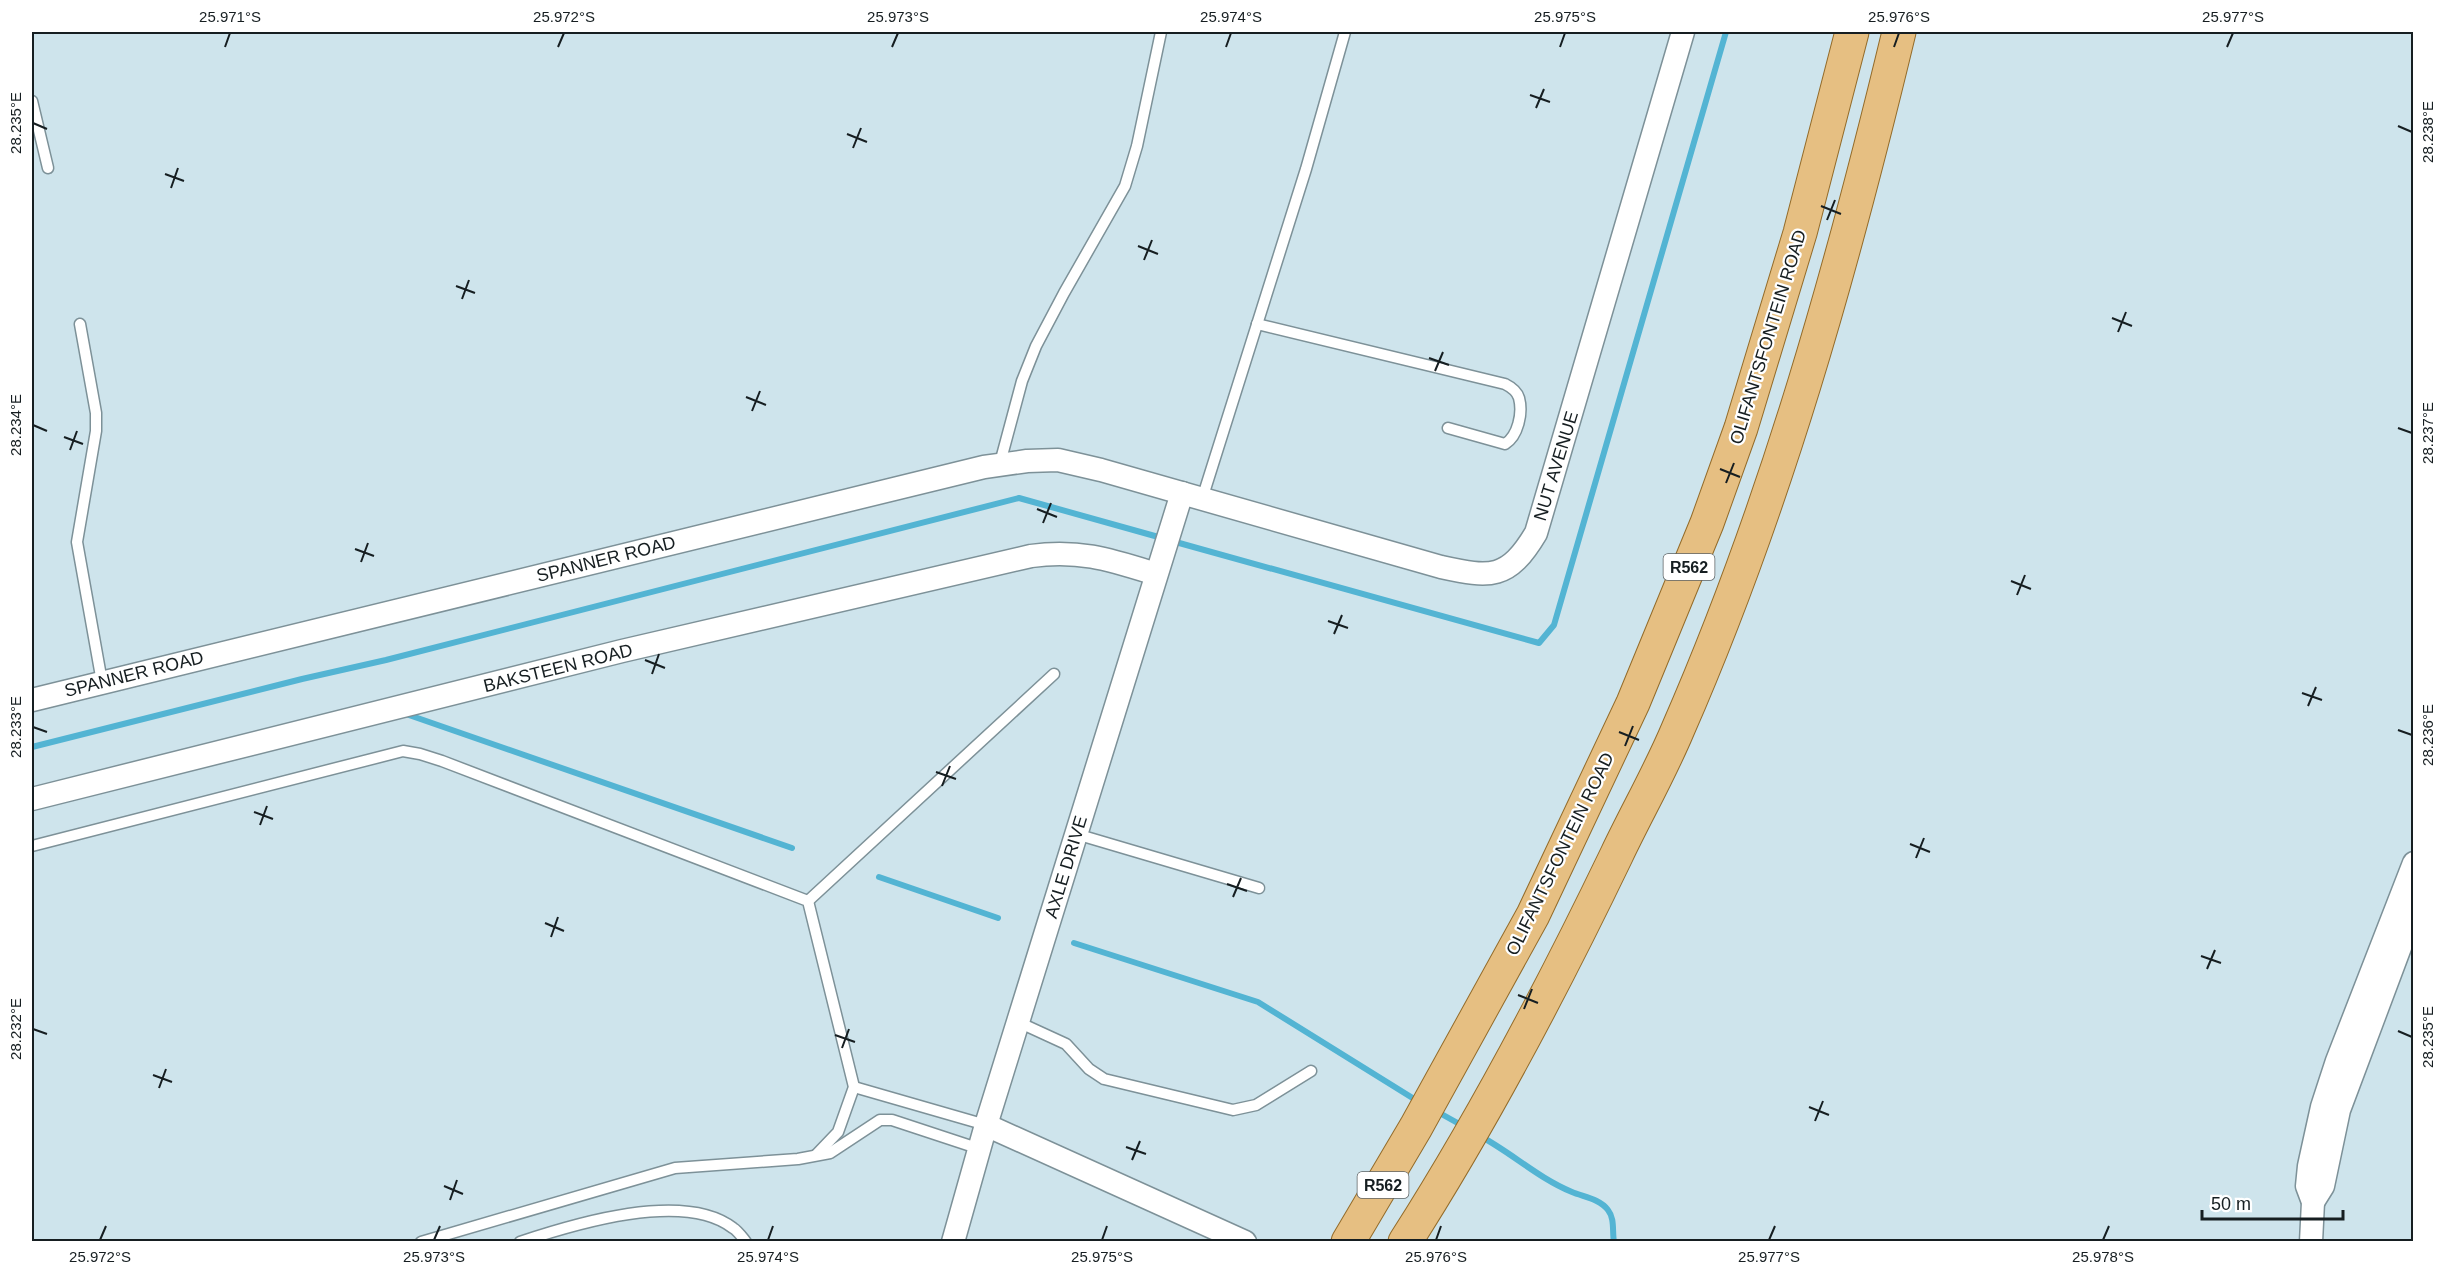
<svg xmlns="http://www.w3.org/2000/svg" width="2445" height="1273" viewBox="0 0 2445 1273" font-family="Helvetica,sans-serif">
  <style>
    .lines { fill: none; stroke-linecap: round; stroke-linejoin: round }
    .stream { stroke: #53b4d3; stroke-width: 6 }
    .lane-casing { stroke: #7d9198; stroke-width: 13 }
    .street-casing { stroke: #7d9198; stroke-width: 25 }
    .primary-casing { stroke: #936b29; stroke-width: 35 }
    .lane { stroke: #fff; stroke-width: 10 }
    .street { stroke: #fff; stroke-width: 22 }
    .primary { stroke: #e6bf82; stroke-width: 33 }
    .ticks { fill: none; stroke: #161e21; stroke-width: 2 }
    .labels { text-anchor: middle; dominant-baseline: central; stroke-width: 4.5; stroke-linejoin: round; paint-order: stroke }
    .shield { fill: #fff; stroke: #5c6264; stroke-width: 1.5 }
    .shield-label { font-size: 16px; font-weight: bold; fill: #161e21 }
    .street-label { font-size: 18px; fill: #161e21; stroke: #fff }
    .neatline { fill: none; stroke: #161e21; stroke-width: 2 }
    .ticks-label { font-size: 15px; text-anchor: middle; fill: #161e21 }
  </style>
  <rect width="100%" height="100%" fill="#cee4ec"/>
  <g class="lines">
    <g class="stream">
      <polyline points="1172,541 1539,643 1554,625 1726,32"/>
      <polyline points="406,714 792,848"/>
      <polyline points="32,747 302,679 386,660 1019,498 1162,538"/>
      <polyline points="879,877 998,918"/>
      <polyline points="1074,943 1258,1002 1419,1102"/>
      <polyline points="1436,1111 1463,1126"/>
      <path d="M1480,1136C1512,1153 1538,1178 1572,1192C1584,1197 1600,1199 1608,1210C1615,1219 1612,1231 1614,1242"/>
    </g>
    <defs>
      <g id="lane">
        <polyline points="32,101 48,168"/>
        <polyline points="80,324 96,413 96,431 77,542 102,682"/>
        <path d="M1257,324L1505,384C1511,387 1517,391 1519,398C1523,413 1518,436 1505,444L1448,428"/>
        <polyline points="1000,463 1022,381 1036,346 1064,293 1125,186 1137,146 1161,32"/>
        <polyline points="1202,499 1306,169 1345,32"/>
        <polyline points="1076,834 1259,888"/>
        <polyline points="32,846 403,751 420,754 442,761 808,901 854,1087 838,1132 816,1155"/>
        <polyline points="808,901 1054,674"/>
        <polyline points="1018,1022 1066,1044 1089,1069 1104,1079 1233,1110 1256,1105 1311,1071"/>
        <polyline points="854,1087 986,1125"/>
        <polyline points="421,1242 675,1168 798,1159 830,1153 880,1120 892,1120 980,1149"/>
        <path d="M520,1242C574,1224 684,1190 733,1228C738,1231 742,1237 746,1242"/>
      </g>
      <g id="street">
        <path d="M32,700L984,467L1027,461L1058,460L1101,470L1441,567C1491,578 1508,580 1536,533L1683,32"/>
        <path d="M32,799L622,651L1031,556C1079,549 1111,560 1156,574"/>
        <polyline points="986,1125 1245,1242"/>
        <polyline points="2313,1202 2323,1186 2339,1110 2414,910"/>
        <polyline points="953,1242 986,1125 1182,493"/>
        <polyline points="2311,1242 2313,1202 2307,1186 2309,1166 2322,1107 2337,1061 2414,863"/>
      </g>
      <g id="primary">
        <polyline points="1348,1242 1416,1127 1533,915 1633,703 1707,523 1741,428 1800,233 1852,32"/>
        <path d="M1405,1242C1485,1117 1553,987 1617,854C1637,812 1660,772 1678,729C1776,505 1842,269 1899,32"/>
      </g>
    </defs>
    <use href="#lane" class="lane-casing"/>
    <use href="#street" class="street-casing"/>
    <use href="#primary" class="primary-casing"/>
    <use href="#lane" class="lane"/>
    <use href="#street" class="street"/>
    <use href="#primary" class="primary"/>
  </g>
  <path class="ticks" d="M225,47L230,33M558,47L564,33M892,47L898,33M1226,47L1231,33M1560,47L1565,33M1894,47L1899,33M2227,47L2233,33M1530,95L1550,102M1536,108L1544,89M33,123L47,129M2398,126L2412,132M847,134L867,142M853,148L861,128M165,174L184,181M171,188L178,168M1821,206L1841,214M1827,220L1835,200M1138,246L1158,254M1144,260L1152,240M456,286L475,293M462,299L469,280M2112,318L2132,326M2118,332L2126,312M1429,358L1449,365M1435,371L1443,352M746,397L766,405M752,411L760,391M33,425L47,431M2398,428L2412,433M64,437L83,444M70,450L77,431M1720,469L1740,477M1726,483L1734,463M1037,509L1057,517M1043,523L1051,503M355,549L374,556M361,562L368,543M2011,581L2031,589M2017,595L2025,575M1328,621L1348,628M1334,634L1342,615M645,660L665,668M652,674L659,654M2302,693L2322,700M2308,706L2316,687M33,727L47,732M2398,730L2412,735M1619,732L1639,740M1625,746L1633,726M936,772L956,779M942,786L950,766M254,812L273,819M260,825L267,806M1910,844L1930,852M1916,858L1924,838M1227,884L1247,891M1233,897L1241,878M545,923L564,931M551,937L558,917M2201,956L2221,963M2207,969L2215,950M1518,995L1538,1003M1524,1009L1532,989M33,1029L47,1034M2398,1031L2412,1037M835,1035L855,1042M842,1048L849,1029M153,1075L172,1082M159,1088L166,1069M1809,1107L1829,1115M1815,1121L1823,1101M1126,1147L1146,1154M1132,1160L1140,1141M444,1186L463,1194M450,1200L457,1180M100,1240L106,1226M434,1240L440,1226M768,1240L773,1226M1102,1240L1107,1226M1436,1240L1441,1226M1769,1240L1775,1226M2103,1240L2109,1226"/>
  <g class="labels">
    <g class="shield">
      <rect x="1663.5" y="554" width="51" height="26" rx="4.5"/>
      <rect x="1357.5" y="1172" width="51" height="26" rx="4.5"/>
    </g>
    <g class="shield-label">
      <text x="1689" y="567">R562</text>
      <text x="1383" y="1185">R562</text>
    </g>
    <g class="street-label">
      <text transform="translate(1768 337) rotate(-73)">OLIFANTSFONTEIN ROAD</text>
      <text transform="translate(1556 466) rotate(-73)">NUT AVENUE</text>
      <text transform="translate(606 559) rotate(-14)">SPANNER ROAD</text>
      <text transform="translate(558 668) rotate(-14)">BAKSTEEN ROAD</text>
      <text transform="translate(134 674) rotate(-14)">SPANNER ROAD</text>
      <text transform="translate(1560 854) rotate(-64)">OLIFANTSFONTEIN ROAD</text>
      <text transform="translate(1066 867) rotate(-73)">AXLE DRIVE</text>
    </g>
  </g>
  <rect width="2445" height="1273" fill="none" stroke="#ffffff" stroke-width="66"/>
  <path d="M2202 1210v9h141v-9" fill="none" stroke="#161e21" stroke-width="3"/>
  <text x="2211" y="1210" font-size="18" fill="#161e21" stroke="#ffffff" stroke-width="4.5" paint-order="stroke">50 m</text>
  <rect x="33" y="33" width="2379" height="1207" class="neatline"/>
  <g class="ticks-label">
    <text x="230" y="22">25.971°S</text>
    <text x="564" y="22">25.972°S</text>
    <text x="898" y="22">25.973°S</text>
    <text x="1231" y="22">25.974°S</text>
    <text x="1565" y="22">25.975°S</text>
    <text x="1899" y="22">25.976°S</text>
    <text x="2233" y="22">25.977°S</text>
    <text transform="translate(16 123) rotate(-90)" y="5">28.235°E</text>
    <text transform="translate(2428 132) rotate(-90)" y="5">28.238°E</text>
    <text transform="translate(16 425) rotate(-90)" y="5">28.234°E</text>
    <text transform="translate(2428 433) rotate(-90)" y="5">28.237°E</text>
    <text transform="translate(16 727) rotate(-90)" y="5">28.233°E</text>
    <text transform="translate(2428 735) rotate(-90)" y="5">28.236°E</text>
    <text transform="translate(16 1029) rotate(-90)" y="5">28.232°E</text>
    <text transform="translate(2428 1037) rotate(-90)" y="5">28.235°E</text>
    <text x="100" y="1262">25.972°S</text>
    <text x="434" y="1262">25.973°S</text>
    <text x="768" y="1262">25.974°S</text>
    <text x="1102" y="1262">25.975°S</text>
    <text x="1436" y="1262">25.976°S</text>
    <text x="1769" y="1262">25.977°S</text>
    <text x="2103" y="1262">25.978°S</text>
  </g>
</svg>
